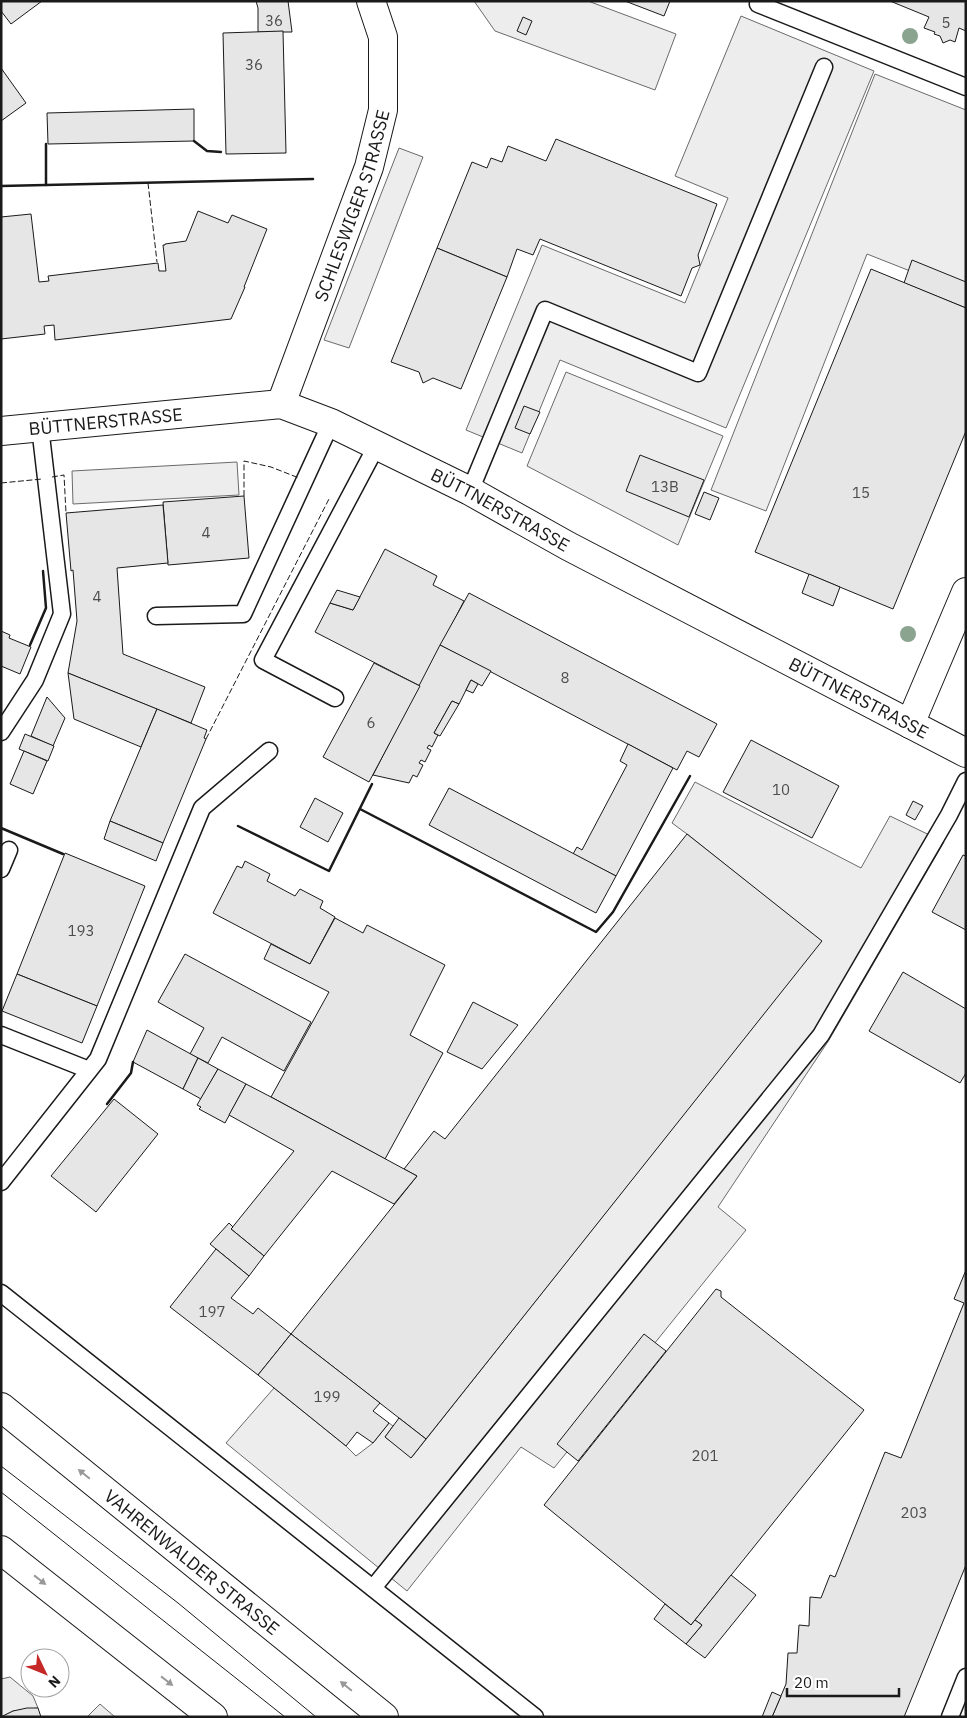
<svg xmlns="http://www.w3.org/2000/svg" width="967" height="1718" viewBox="0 0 967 1718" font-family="'IBM Plex Sans',sans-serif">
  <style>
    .built { fill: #ededed; stroke: #6a6a6a }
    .building { fill: #e6e6e6; stroke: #1a1a1a }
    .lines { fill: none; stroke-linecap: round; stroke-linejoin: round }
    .service-casing { stroke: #1a1a1a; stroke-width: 19 }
    .minor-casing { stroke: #1a1a1a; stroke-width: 30 }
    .secondary-casing { stroke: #1a1a1a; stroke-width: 30 }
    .service { stroke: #fff; stroke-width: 16 }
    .minor { stroke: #fff; stroke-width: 28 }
    .secondary { stroke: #fff; stroke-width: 28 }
    .tram { stroke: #1a1a1a; stroke-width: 1 }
    .fence { stroke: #1a1a1a; stroke-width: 1; stroke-dasharray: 6 2.5; stroke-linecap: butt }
    .wall { stroke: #1a1a1a; stroke-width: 2.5 }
    .tree { fill: #8aa48f }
    .oneway { fill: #989898 }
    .labels { text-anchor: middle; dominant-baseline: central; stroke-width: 4; stroke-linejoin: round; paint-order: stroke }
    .number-label { font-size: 15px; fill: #4d4d4d }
    .street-label { font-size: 18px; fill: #1a1a1a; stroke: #fff }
  </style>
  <rect width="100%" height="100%" fill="#fff"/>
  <g class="built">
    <polygon points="474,1 588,1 676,34 655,90 495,31"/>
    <polygon points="741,16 874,71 726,428 560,360 522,453 466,430 542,245 685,303 728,198 675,176"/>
    <polygon points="875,74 966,110 966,293 867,254 766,511 711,490"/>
    <polygon points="399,148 423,157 349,348 324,340"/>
    <polygon points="566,372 723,436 678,545 527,466"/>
    <polygon points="237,462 239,495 73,504 72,471"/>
    <polygon points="695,782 861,868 890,816 944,842 829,1040 718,1207 746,1230 554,1468 521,1447 407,1591 226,1443 274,1388 346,1446 356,1456 373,1443 389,1423 393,1426 385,1437 412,1457 821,941 687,834 672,823"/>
    <polygon points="10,1677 33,1696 38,1708 13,1711 1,1717 1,1679"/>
    <polygon points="100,1704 115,1717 87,1717"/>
  </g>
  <g class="building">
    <polygon points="1,1 42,1 11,24 1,11"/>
    <polygon points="256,1 288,1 292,32 258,32 258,8"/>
    <polygon points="625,1 670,1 664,16"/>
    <polygon points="890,1 966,1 966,31 959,28 955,42 950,40 943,43 940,36 934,34 935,32 924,28 929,17"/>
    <polygon points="523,17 532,21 526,35 517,31"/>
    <polygon points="283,31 286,153 226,154 223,33"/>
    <polygon points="1,68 26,103 1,121"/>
    <polygon points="194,109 194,141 48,144 47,113"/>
    <polygon points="556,139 717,204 698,255 700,265 692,268 681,296 540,239 533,255 517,249 507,277 437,248 472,162 487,168 491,158 502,162 508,146 546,161"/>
    <polygon points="198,211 228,223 232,215 267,229 244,287 245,287 231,319 55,340 54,325 44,326 45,334 1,339 1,217 31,214 39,282 49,281 48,276 158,263 159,271 166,271 163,245 165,245 165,244 186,241"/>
    <polygon points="437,248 507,277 461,389 433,378 423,383 419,372 391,362"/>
    <polygon points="912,260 966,282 966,308 904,283"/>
    <polygon points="871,269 966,308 966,431 893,609 755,552"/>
    <polygon points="524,406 540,412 530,434 515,428"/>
    <polygon points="640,455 704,480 689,517 626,491"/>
    <polygon points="704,492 719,498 710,520 695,514"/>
    <polygon points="244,496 249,558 168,565 163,502"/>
    <polygon points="163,505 168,563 117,568 123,654 205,687 191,723 68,673 77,621 73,570 71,571 66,513"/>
    <polygon points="385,549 437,576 433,585 464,601 420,686 315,632 330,603 353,610"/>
    <polygon points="809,574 840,587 833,606 802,593"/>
    <polygon points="337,590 360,597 353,610 330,603"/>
    <polygon points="469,593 717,724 699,757 687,751 677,770 440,645"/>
    <polygon points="1,631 10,635 9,638 31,647 20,674 1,666"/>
    <polygon points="440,645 491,671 482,686 471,680 459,704 452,701 434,733 438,735 432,747 429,745 427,748 431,750 425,762 421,760 419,763 423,765 417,777 413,775 409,783 373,775"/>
    <polygon points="374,663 420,686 369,782 323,757"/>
    <polygon points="68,673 157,709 141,747 74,719"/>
    <polygon points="471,680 478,684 473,693 466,690"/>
    <polygon points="47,697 65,718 53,746 31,736"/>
    <polygon points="452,701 459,704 440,736 434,733"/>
    <polygon points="157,709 207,730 204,738 206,739 163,843 110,821"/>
    <polygon points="25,734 54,746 48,761 19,749"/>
    <polygon points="751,740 839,786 812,838 723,792"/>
    <polygon points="628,744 673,768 616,876 573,854 577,847 582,850 627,765 620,761"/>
    <polygon points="24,751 47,761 33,794 10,784"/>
    <polygon points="449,788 616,876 596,913 429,825"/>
    <polygon points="315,798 343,813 328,842 300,827"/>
    <polygon points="913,801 923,806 915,820 906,815"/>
    <polygon points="110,821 163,843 156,861 104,839"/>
    <polygon points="687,834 822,941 426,1439 291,1334 417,1176 404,1169 434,1131 445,1139"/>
    <polygon points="65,853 145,886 97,1006 17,974"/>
    <polygon points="963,855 966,856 966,930 932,912"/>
    <polygon points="245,861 270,874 267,881 295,896 300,889 323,901 320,908 335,917 310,964 213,913 237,866 242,868"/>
    <polygon points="335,918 363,933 367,925 445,965 410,1035 443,1053 385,1159 271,1097 329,992 264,959 271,944 310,964"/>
    <polygon points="185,954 311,1022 284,1071 222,1037 208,1063 190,1054 204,1028 158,1002"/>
    <polygon points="903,972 966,1009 966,1073 960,1083 869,1031"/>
    <polygon points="17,974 97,1006 82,1043 2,1011"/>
    <polygon points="473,1002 518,1025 482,1069 447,1052"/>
    <polygon points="147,1030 198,1058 183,1089 133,1062"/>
    <polygon points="198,1058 218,1069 201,1099 183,1089"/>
    <polygon points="218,1069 246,1084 225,1123 199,1109 201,1107 197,1105"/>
    <polygon points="246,1084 271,1097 417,1176 394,1204 332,1171 264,1256 231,1229 294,1151 229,1115"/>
    <polygon points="114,1099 158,1134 96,1212 51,1176"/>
    <polygon points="229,1223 233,1227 231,1229 264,1256 249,1276 210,1244"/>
    <polygon points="216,1249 249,1276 231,1298 253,1314 258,1308 291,1334 258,1375 170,1307"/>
    <polygon points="966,1270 966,1565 904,1717 772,1717 786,1684 788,1653 797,1653 799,1625 809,1626 810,1597 821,1598 830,1575 835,1577 885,1452 901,1458 964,1303 954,1299"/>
    <polygon points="716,1289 721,1291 721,1297 864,1410 691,1625 544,1505"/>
    <polygon points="291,1334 380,1403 373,1411 389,1423 373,1443 357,1432 346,1446 258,1375"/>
    <polygon points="644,1334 666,1351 578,1461 557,1444"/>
    <polygon points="399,1418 426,1439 411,1458 385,1437"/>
    <polygon points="731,1575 756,1595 705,1658 686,1644 702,1625 695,1620"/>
    <polygon points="665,1604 691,1625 695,1620 702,1625 686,1644 654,1619"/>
    <polygon points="772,1692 781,1696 772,1717 762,1717"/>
    <polygon points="27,1708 38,1708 41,1717 1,1717 13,1711"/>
  </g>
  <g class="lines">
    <defs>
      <g id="service">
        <polyline points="758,4 966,87"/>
        <polyline points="470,491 545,310 698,373 824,67"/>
        <polyline points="156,616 243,614 331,423"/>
        <polyline points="335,698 263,660 377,445"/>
        <polyline points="1,732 35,680 62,614 40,427"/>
        <polyline points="1,869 9,850"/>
        <polyline points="1,1035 89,1070"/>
        <polyline points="1,1182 98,1059 202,808 269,751"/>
        <polyline points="1,1293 535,1717"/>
        <polyline points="373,1588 821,1035 949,815 966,781"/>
        <polyline points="950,1717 966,1677"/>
      </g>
      <g id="minor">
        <path id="s1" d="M281,404L369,167L383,110V37L371,1"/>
        <path id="s2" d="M1,431L281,404L331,423L470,491L568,546L966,753"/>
        <polyline points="910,724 966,592"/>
      </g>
      <g id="secondary">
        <path id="s3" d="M1,1407L384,1717"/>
        <polyline points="1,1550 213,1717"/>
      </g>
    </defs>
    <use href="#service" class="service-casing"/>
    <use href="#minor" class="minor-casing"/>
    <use href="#secondary" class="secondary-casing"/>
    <use href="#service" class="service"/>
    <use href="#minor" class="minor"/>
    <use href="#secondary" class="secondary"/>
    <g class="tram">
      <polyline points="1,1466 178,1603 316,1717"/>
      <polyline points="1,1492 285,1717"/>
    </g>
    <g class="fence">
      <polyline points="148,183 157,262"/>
      <polyline points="52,477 64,475 66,513"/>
      <polyline points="1,483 42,479"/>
      <polyline points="244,496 244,461 271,467 299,478"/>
      <polyline points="206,739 330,497"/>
    </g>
    <g class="wall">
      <polyline points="194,141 207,151 221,152"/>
      <polyline points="46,144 46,185"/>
      <polyline points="1,186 313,179"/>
      <polyline points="30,645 46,608 43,571"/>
      <polyline points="360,809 596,932 613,912 690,776"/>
      <polyline points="238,826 329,871 372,784"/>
      <polyline points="1,828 63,854"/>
      <polyline points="107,1104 131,1073 133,1062"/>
    </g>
  </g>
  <g class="tree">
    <circle cx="910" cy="36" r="8"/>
    <circle cx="908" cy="634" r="8"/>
  </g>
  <defs><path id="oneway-solid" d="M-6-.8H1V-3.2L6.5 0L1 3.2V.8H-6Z" transform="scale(1.25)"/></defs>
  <g class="oneway">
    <use href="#oneway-solid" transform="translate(84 1474) rotate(-141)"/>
    <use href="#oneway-solid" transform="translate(40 1580) rotate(38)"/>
    <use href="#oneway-solid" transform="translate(167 1681) rotate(38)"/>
    <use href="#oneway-solid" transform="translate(346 1686) rotate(-141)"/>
  </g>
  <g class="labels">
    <g class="number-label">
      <text x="274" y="20">36</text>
      <text x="946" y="22">5</text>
      <text x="254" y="64">36</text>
      <text x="665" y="486">13B</text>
      <text x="861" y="492">15</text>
      <text x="206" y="532">4</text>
      <text x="97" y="596">4</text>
      <text x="565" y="677">8</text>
      <text x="371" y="722">6</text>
      <text x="781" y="789">10</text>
      <text x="81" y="930">193</text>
      <text x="212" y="1311">197</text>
      <text x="327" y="1396">199</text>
      <text x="705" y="1455">201</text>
      <text x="914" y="1512">203</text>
    </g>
    <g class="street-label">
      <text stroke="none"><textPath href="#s1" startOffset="211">SCHLESWIGER STRASSE</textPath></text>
      <text stroke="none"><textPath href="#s2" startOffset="105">BÜTTNERSTRASSE</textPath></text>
      <text stroke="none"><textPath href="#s2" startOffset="525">BÜTTNERSTRASSE</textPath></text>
      <text stroke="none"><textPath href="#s2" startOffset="930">BÜTTNERSTRASSE</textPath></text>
      <text stroke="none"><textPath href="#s3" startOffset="246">VAHRENWALDER STRASSE</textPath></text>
    </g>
  </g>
  <rect width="967" height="1718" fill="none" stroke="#1a1a1a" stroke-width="5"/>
  <g transform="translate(45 1673) rotate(133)"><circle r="24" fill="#ffffff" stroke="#a3a3a3"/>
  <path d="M0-4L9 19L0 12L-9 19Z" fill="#c62828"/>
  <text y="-8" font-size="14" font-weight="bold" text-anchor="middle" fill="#1a1a1a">N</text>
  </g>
  <path d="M787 1688v8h112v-8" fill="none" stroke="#1a1a1a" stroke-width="2.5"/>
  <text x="794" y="1688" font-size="15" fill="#1a1a1a" stroke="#ffffff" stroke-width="4" paint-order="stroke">20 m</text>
</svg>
